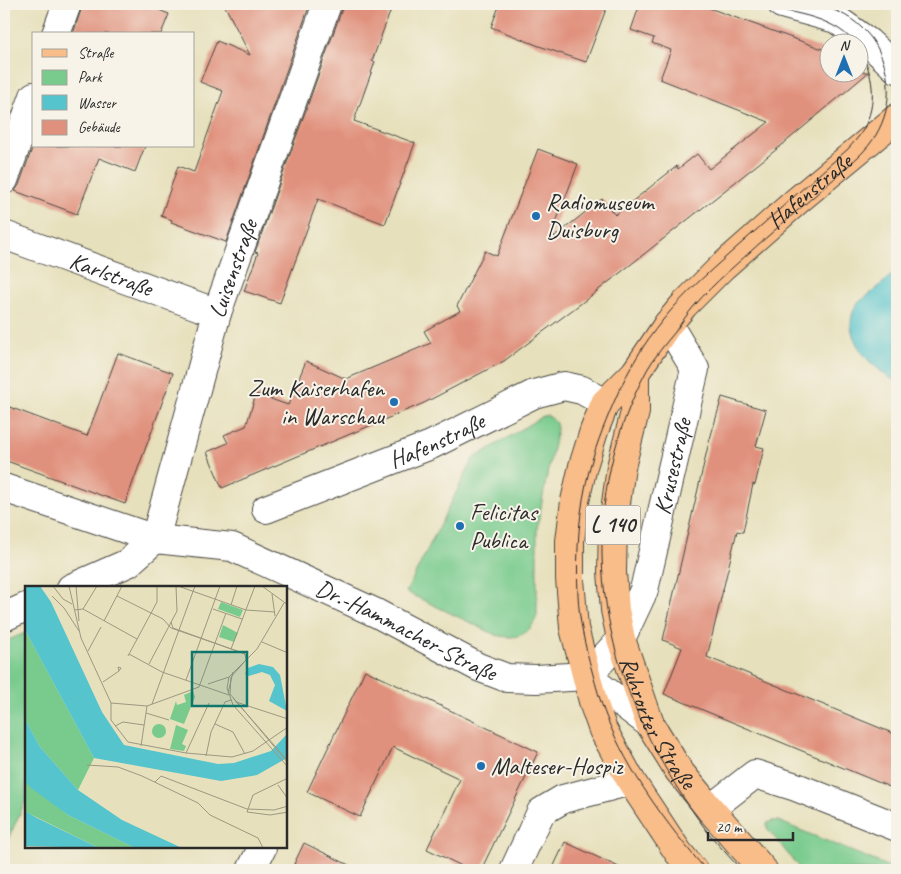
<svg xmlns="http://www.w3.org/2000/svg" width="901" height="874" viewBox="0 0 901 874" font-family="Caveat,sans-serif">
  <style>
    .green { fill: #78cb8d; stroke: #527b5c }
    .water { fill: #56c4cc; stroke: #40787c }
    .building { fill: #e0917d }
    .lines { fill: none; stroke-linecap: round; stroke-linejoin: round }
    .minor-casing { stroke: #474641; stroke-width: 30 }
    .tertiary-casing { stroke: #474641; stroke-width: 30 }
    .primary-casing { stroke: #474641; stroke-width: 30 }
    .minor { stroke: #fff; stroke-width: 28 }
    .tertiary { stroke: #fff; stroke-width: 28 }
    .primary { stroke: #f8bd89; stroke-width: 28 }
    .tram { stroke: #2b2b2b; stroke-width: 1 }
    .poi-dot { fill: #1f6fb2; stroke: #f7f3e8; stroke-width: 2 }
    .labels { text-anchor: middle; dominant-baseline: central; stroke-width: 4; stroke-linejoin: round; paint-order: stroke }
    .shield { fill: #f7f3e8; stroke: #686764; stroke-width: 1 }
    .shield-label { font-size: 22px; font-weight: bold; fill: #2b2b2b }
    .street-label { font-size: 24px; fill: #2b2b2b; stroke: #f7f3e8 }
    .poi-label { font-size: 24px; fill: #2b2b2b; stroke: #f7f3e8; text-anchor: start }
    .inset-road { fill: none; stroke: #9c9882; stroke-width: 1 }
    .view { fill: #0f766e; fill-opacity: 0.15; stroke: #0f766e; stroke-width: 2.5 }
    .inset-edge { fill: none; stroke: #2b2b2b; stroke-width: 2.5 }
  </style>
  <rect width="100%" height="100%" fill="#f7f3e8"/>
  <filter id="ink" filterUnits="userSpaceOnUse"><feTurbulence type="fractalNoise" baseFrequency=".02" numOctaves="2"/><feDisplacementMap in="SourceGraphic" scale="10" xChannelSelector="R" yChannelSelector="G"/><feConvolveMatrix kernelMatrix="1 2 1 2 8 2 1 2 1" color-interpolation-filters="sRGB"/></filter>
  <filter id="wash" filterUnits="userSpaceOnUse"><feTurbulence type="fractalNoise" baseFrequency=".0096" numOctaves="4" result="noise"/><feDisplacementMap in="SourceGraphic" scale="20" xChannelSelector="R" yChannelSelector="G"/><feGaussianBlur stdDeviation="1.12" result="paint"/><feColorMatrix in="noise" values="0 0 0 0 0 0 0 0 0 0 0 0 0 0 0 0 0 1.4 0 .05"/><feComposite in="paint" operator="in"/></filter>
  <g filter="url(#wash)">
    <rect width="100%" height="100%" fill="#e7e0bc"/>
    <g class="green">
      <path d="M547,415C554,420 557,422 557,430L546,480L537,529V616C529,636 516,640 496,635L406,592L473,459L541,417Z"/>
      <polygon points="25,633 26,636 26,800 4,848 4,642"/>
      <polygon points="772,821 778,821 897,870 801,870 767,828 767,823"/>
    </g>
    <path class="water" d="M897,270V382C873,369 838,336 856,306C859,301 866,297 871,293C880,286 888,278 897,270Z"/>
    <g id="blocks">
      <g class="building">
        <polygon points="83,4 143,4 169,14 161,34 73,34"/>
        <polygon points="224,4 310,4 226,242 171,222 172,220 161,216 178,166 194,172 223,91 200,82 217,41 250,55"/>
        <polygon points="342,4 393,4 372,61 375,62 354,121 415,143 385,224 318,199 280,303 244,291 258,253 255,252 342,9"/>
        <polygon points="500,4 608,4 586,62 539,46 491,27"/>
        <polygon points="640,4 698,4 828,51 828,72 869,72 782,145 719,195 587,299 504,361 424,403 222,488 207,452 228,443 224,435 246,426 256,394 288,405 306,361 346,379 431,343 424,331 460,311 457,306 485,251 497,256 538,149 578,164 549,241 602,199 615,215 677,166 678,169 697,154 709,169 769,122 660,79 671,50 652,43 654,38 631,30"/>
        <polygon points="33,146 145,146 135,172 99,158 77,214 15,191 19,185"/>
        <polygon points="118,353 173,373 125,504 4,460 4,405 87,436"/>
        <polygon points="722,397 766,410 756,446 764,448 755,485 753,484 743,532 737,531 707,657 897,735 897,790 664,694 682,648 663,640 708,446"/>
        <polygon points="365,670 538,752 481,870 470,870 427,849 460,779 393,747 360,817 307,792"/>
        <polygon points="565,842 625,870 552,870"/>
        <polygon points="304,843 359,870 307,870 294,864"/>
      </g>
    </g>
  </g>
  <g filter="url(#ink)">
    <use href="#blocks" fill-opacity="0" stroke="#474641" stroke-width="1"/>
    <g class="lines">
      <defs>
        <g id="minor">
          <polyline points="56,34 67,4"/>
          <polyline points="4,180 34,96"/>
          <path id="s1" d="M4,235L217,313"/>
          <path id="s2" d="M4,488L155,539L232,547L376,613L478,667L507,678L536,679L586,676"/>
          <path id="s3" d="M266,509L431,445L534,394L564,386L582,390L605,403"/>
          <path id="s4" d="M71,588L128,563L155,539L217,313L327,4"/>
          <polyline points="4,617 26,607"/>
          <path id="s5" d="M586,676L592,671L621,639L644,590L695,369L668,324"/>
          <polyline points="586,676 650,724"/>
          <polyline points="710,809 755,774 796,787 897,827"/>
          <polyline points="251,870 262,848"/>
          <polyline points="514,870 541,812 563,799 631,781"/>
        </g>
        <polyline id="tertiary" points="782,4 836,19 868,42 897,69"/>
        <g id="primary">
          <path id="s6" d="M635,373V412L621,467L613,525L612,572L615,610L621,639L650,724L679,771L710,809L763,870"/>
          <path id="s7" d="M693,870L678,852L631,781L603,730L594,705L574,628L570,579V541L575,501L583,466L594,431L605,403L635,373L668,324L684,305L722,267L798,200L897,118"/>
        </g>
      </defs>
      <use href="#minor" class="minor-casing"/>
      <use href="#tertiary" class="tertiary-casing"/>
      <use href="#primary" class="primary-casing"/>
      <use href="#minor" class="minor"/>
      <use href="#tertiary" class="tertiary"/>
      <use href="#primary" class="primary"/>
      <g class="tram">
        <path d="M754,4C788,13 830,14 854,42"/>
        <path d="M706,870C666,824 629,773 606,716C600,701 596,686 592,671C585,646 579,620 578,595C576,552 579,508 590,467C597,442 607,418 617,395C629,369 644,343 662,321C686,291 716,266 745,240C779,210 813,179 848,149C853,143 859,137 863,130C878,103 874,73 858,47"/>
        <path d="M741,870C730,857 718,845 707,831C691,810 676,787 663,764C592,640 578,498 647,370C655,356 665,344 675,332C681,323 688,313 695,305C715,282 738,263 760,243C793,214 827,186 859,156C886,130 895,96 883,61C879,49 872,37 862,28C849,15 832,8 814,4"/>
      </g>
    </g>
  </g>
  <g class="poi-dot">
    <circle cx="536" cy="216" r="5"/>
    <circle cx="394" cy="402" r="5"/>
    <circle cx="460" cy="526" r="5"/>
    <circle cx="481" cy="766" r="5"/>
  </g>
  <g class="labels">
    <rect class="shield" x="585.5" y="505.5" width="55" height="39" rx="4"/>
    <g class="shield-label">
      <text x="613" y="525">L 140</text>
    </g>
    <g class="street-label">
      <text stroke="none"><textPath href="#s7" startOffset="799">Hafenstraße</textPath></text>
      <text stroke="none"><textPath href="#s4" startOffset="380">Luisenstraße</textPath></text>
      <text stroke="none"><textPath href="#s1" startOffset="114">Karlstraße</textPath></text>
      <text stroke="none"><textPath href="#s3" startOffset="184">Hafenstraße</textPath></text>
      <text stroke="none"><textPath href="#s5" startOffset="232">Krusestraße</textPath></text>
      <text stroke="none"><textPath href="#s2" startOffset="430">Dr.-Hammacher-Straße</textPath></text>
      <text stroke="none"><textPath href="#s6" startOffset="361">Ruhrorter Straße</textPath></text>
    </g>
    <g class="poi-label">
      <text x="546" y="202">Radiomuseum<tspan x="546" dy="28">Duisburg</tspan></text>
      <text x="384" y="388" text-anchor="end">Zum Kaiserhafen<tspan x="384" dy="28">in Warschau</tspan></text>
      <text x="470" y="512">Felicitas<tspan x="470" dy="28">Publica</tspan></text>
      <text x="491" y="766">Malteser-Hospiz</text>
    </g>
  </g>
  <g transform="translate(25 586)">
    <rect width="262" height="262" fill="#e7e0bc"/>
    <path d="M196,16L218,24L215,31L193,23ZM198,39L213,47L209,56L194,51ZM0,44L69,172L53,204L15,161L0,133ZM168,105L170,111L159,138L145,133L151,115L152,119L161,116L159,109ZM127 145a7 7 0 1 1 14 0a7 7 0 1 1-14 0ZM151,139L163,144L157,158L161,160L159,165L145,163ZM0,195L43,229L110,262H74L3,227L0,225Z" fill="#78cb8d"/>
    <path d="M0,0H15L26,16L77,126L99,159L193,178L209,177L246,165L262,148V172L232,189L196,195L69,172L0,44ZM234,78L248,81L255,89L262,125L244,115L250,99L245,89L237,86L224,90L220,88L223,82ZM0,133L15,161L53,204L97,234L157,262H110L43,229L6,202L0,195ZM0,225L12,232L74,262L0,260Z" fill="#56c4cc"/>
    <path class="inset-road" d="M28,0L38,13L47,18M44,0L56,52L86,117V134L103,156L161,167L207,171L228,165L263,141M51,0L54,35M153,0L221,24L250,26M237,0L263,19M247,8L250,30M27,10L39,22L54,45M92,10L138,33L146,42L218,67L223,72M259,17L232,63L204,91L202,102L208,119L263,181M206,19L212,0M58,23L72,0M188,23L217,33M49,24L58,23L112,53M79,35L97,0M146,36L148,42L220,68L221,74L206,91L205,108L263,177M237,56L263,67M206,63L230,0M63,65L76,41M104,68L137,86L204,109M103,70L132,16V0M124,78L152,25L151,0M161,94L195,0M78,96L94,85L96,82L93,81L94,85M183,98L204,91M203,107L208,86M208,112L263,175M211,116L263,133M86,117L122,120L174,101L201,27M127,118L170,0M121,127L144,134M190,138L208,146L220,168M90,140L98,136L119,139M116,160L122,120M161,167L184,117M181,170L186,146L200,116L206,114M62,179L93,181L117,190L173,217L185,229L233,252L238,262M263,192L228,209L222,226L245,229L263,226M130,196L136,190L222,223L249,224L263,220M253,199L263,213"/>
    <path class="view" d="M167,66H222V120H167Z"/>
    <rect width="262" height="262" class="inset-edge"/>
  </g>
  <rect width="901" height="874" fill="none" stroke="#f7f3e8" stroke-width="20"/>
  <rect x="32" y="32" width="162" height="115" fill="#f7f3e8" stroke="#a5a39c"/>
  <rect x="42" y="49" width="25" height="8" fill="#f8bd89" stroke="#a5a39c"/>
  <text x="78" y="58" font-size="15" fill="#2b2b2b">Straße</text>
  <rect x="42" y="70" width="25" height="15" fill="#78cb8d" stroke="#a5a39c"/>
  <text x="78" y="82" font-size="15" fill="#2b2b2b">Park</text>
  <rect x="42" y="95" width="25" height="15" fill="#56c4cc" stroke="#a5a39c"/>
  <text x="78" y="108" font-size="15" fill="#2b2b2b">Wasser</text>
  <rect x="42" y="120" width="25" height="15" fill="#e0917d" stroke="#a5a39c"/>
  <text x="78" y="132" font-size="15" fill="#2b2b2b">Gebäude</text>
  <g transform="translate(844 58)"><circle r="24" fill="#f7f3e8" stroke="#a5a39c"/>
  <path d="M0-4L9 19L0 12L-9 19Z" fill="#1f6fb2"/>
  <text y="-8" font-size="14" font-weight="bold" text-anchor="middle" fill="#2b2b2b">N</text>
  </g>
  <path d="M708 832v8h85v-8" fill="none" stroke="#2b2b2b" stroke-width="2.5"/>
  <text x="716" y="832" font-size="15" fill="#2b2b2b" stroke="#f7f3e8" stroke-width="4" paint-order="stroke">20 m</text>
</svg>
